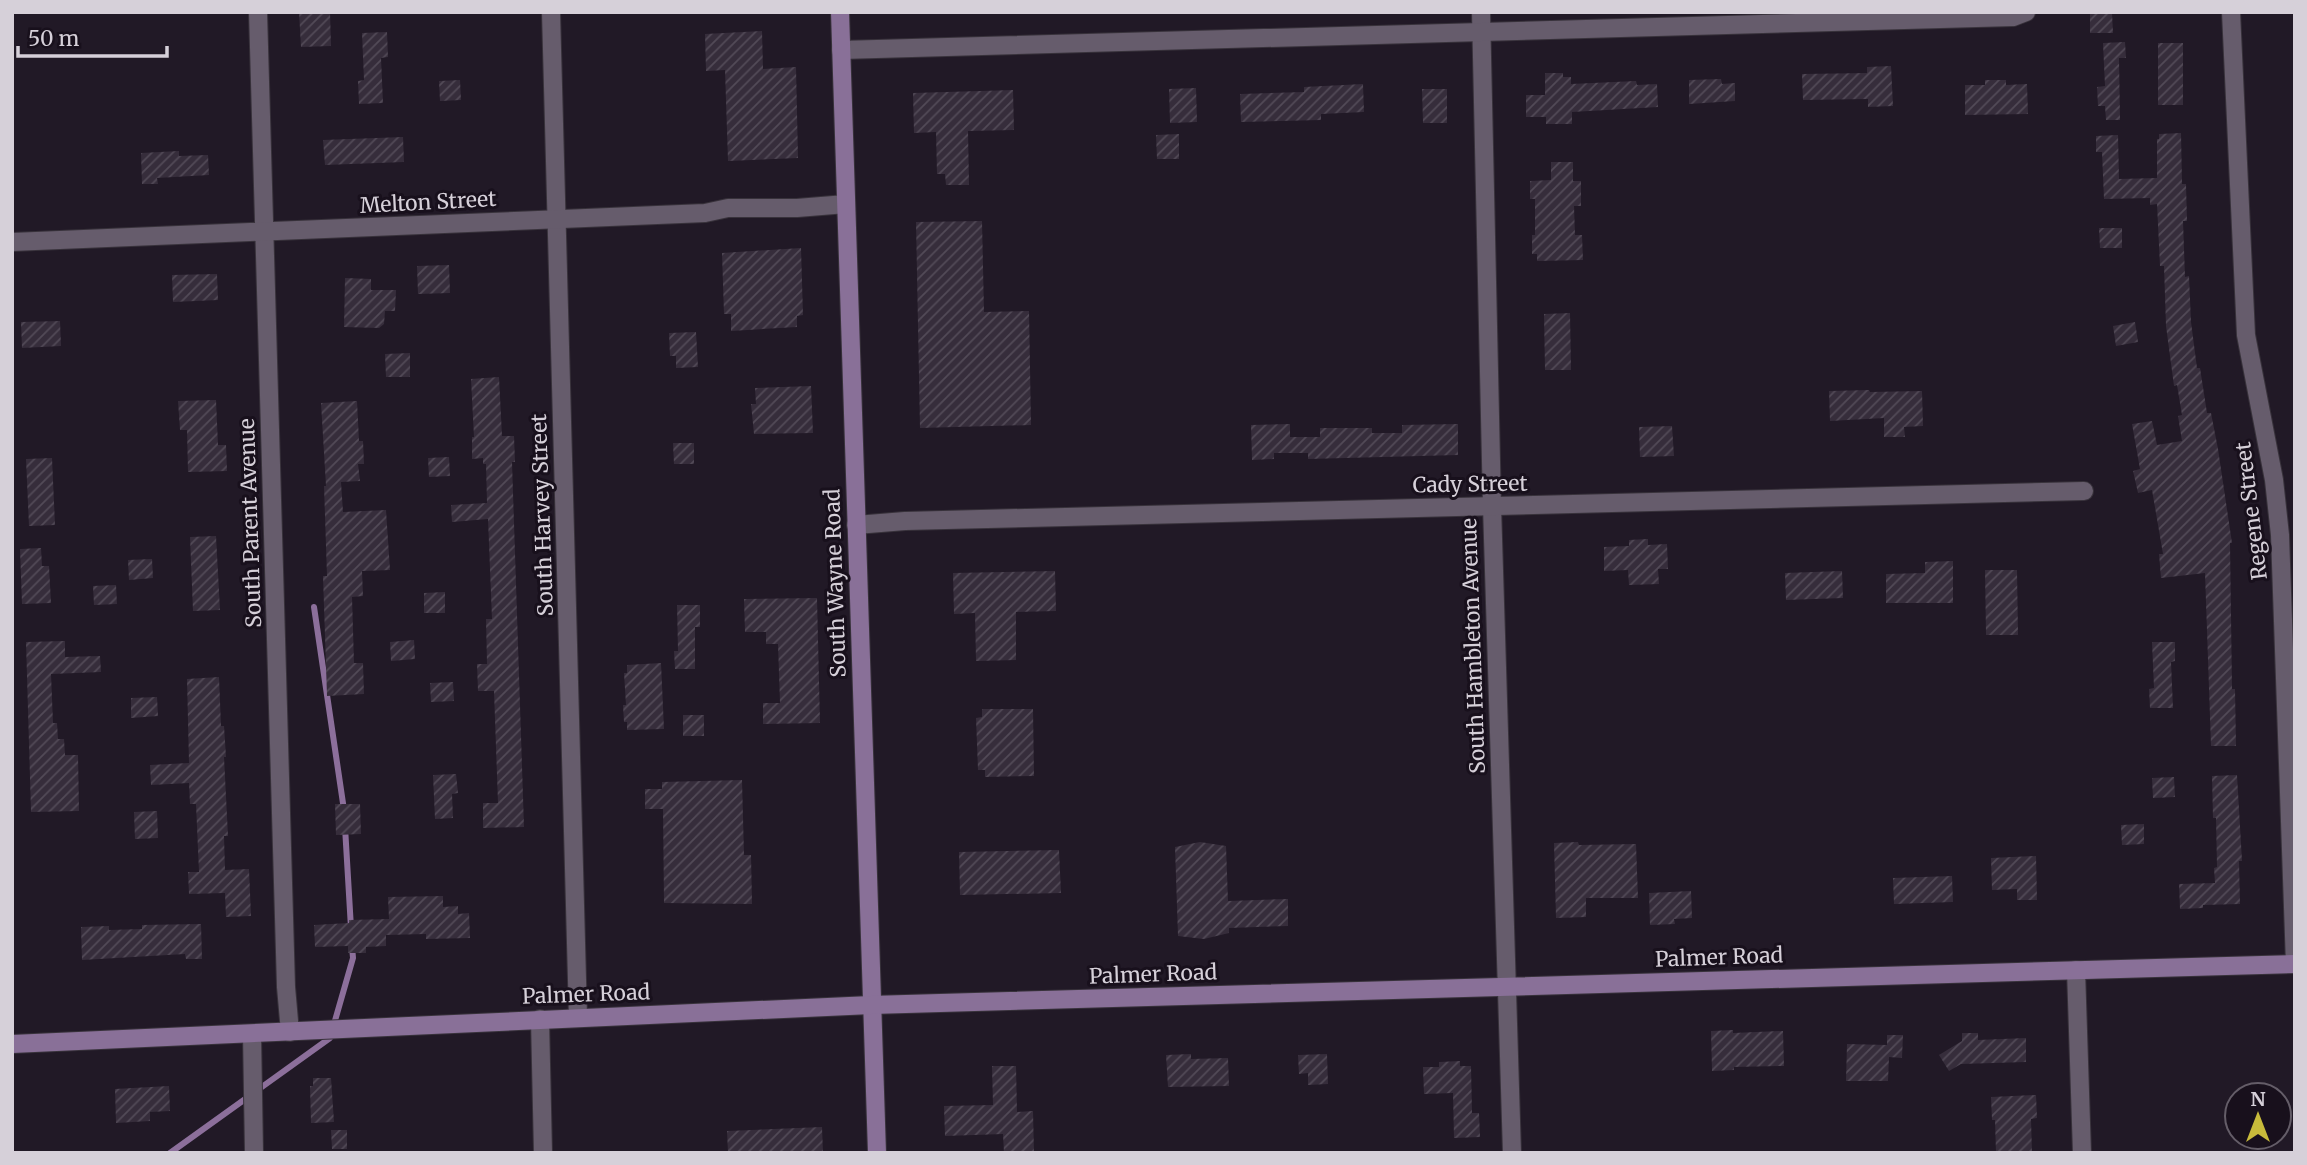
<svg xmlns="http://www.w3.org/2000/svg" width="2307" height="1165" viewBox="0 0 2307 1165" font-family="Merriweather,serif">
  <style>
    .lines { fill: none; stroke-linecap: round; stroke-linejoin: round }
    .stream { stroke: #8c6f9b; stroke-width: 6 }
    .building { fill: url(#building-hatch) }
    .street-casing { stroke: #38323b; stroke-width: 20 }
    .secondary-casing { stroke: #38323b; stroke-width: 20 }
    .street { stroke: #665c6c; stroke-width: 18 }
    .secondary { stroke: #897098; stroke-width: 18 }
    .labels { text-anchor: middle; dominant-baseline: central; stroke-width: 6; stroke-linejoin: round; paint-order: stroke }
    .street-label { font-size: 21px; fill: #d6d0d9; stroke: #18101c }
  </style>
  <defs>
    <pattern id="building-hatch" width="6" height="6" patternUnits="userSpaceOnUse" patternTransform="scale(1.75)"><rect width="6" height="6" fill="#362d3b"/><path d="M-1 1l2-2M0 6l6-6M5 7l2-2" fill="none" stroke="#524a57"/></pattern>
  </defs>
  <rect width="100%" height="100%" fill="#211926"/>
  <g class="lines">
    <g class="stream">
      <polyline points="314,607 344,810"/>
      <polyline points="345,827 351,928"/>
      <polyline points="170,1153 330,1038 353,958 352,946"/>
    </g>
  </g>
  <g class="building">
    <polygon points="299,12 330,12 331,46 301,47"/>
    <polygon points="2112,13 2113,33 2090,33 2090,14"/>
    <polygon points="762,31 763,69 796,67 798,158 728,161 725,70 706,71 705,34"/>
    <polygon points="387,32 388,57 381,58 383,103 359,104 358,81 364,80 362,33"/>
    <polygon points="2125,42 2126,58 2119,58 2120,120 2106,120 2105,106 2098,106 2097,87 2105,86 2103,43"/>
    <rect x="2158" y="43" width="25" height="62"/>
    <polygon points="1891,66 1893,106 1868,107 1868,99 1803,100 1802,74 1867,73 1867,67"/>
    <polygon points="1545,73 1563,73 1563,77 1571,77 1571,84 1636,81 1637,85 1657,84 1658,107 1572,112 1572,124 1546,124 1546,117 1526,117 1526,95 1545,95"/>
    <polygon points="1721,79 1722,84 1735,83 1735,101 1689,104 1689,80"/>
    <polygon points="460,80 461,100 440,101 439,81"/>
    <polygon points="1985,80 2006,80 2006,85 2027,84 2028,114 1965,115 1965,85 1985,85"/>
    <polygon points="1363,84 1364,112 1321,114 1321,120 1241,122 1240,94 1304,92 1304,87"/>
    <polygon points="1196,88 1197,122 1170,123 1169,89"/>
    <polygon points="1422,89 1447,89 1447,123 1423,123"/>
    <polygon points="1013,90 1014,130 968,131 969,185 946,185 945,174 937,174 936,132 914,133 913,93"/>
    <polygon points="2181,133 2182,184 2186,184 2187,221 2183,221 2185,277 2189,276 2191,322 2197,368 2200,368 2207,413 2211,413 2218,449 2232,543 2230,543 2232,689 2235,689 2236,746 2211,746 2205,573 2161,578 2159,554 2163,554 2152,490 2138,493 2133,471 2140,469 2132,424 2152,421 2157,445 2182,441 2178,416 2182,415 2177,385 2174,386 2166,326 2164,266 2160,266 2157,204 2150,205 2150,198 2104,199 2102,152 2096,152 2096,136 2118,135 2119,179 2157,178 2157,139 2159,139 2159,134"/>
    <polygon points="1179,134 1179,159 1157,159 1156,135"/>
    <polygon points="403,137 404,162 325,165 323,140"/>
    <polygon points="179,151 179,156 208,155 209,175 157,178 158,184 142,184 141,153"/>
    <polygon points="1551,162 1573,162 1573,181 1581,181 1581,206 1574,206 1575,235 1582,235 1583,260 1537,261 1537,254 1532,254 1532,235 1535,235 1535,199 1530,199 1530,181 1551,180"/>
    <polygon points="982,221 984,312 1029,311 1031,425 920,428 916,222"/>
    <polygon points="2099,228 2122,228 2122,248 2100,248"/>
    <polygon points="801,248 803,315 797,316 797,327 731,331 731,314 724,314 722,253"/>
    <polygon points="449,265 450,293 418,294 417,266"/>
    <polygon points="217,274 218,300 173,302 172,275"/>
    <polygon points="345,278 371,279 371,290 396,290 395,311 385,311 384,324 379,328 344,327"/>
    <polygon points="1570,313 1571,370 1545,370 1544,314"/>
    <polygon points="60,321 61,346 22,348 21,322"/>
    <polygon points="2135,322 2138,342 2116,346 2113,326"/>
    <polygon points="696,332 698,367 676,368 676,356 670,356 669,333"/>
    <polygon points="410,353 410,377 386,377 385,354"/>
    <polygon points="499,377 502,436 514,436 515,462 512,462 524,827 483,828 483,803 498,803 494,691 478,691 477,664 487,664 486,619 492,619 488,519 452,522 451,505 487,503 486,464 483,464 483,458 472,459 472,437 474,437 471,379"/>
    <polygon points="811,386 813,433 754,434 751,404 756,404 755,388"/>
    <polygon points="1869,390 1870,392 1922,391 1923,426 1904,427 1905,437 1884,437 1884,418 1830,421 1829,391"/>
    <polygon points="216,400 218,445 226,445 227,471 188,472 187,430 180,430 178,401"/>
    <polygon points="357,401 359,441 363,441 364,464 358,464 360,481 341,482 343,512 386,510 390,570 362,571 363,596 352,597 354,663 363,663 364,694 327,696 323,576 327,576 324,486 326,486 321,403"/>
    <polygon points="1290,424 1290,437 1320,437 1320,428 1372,428 1372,433 1402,433 1402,425 1458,424 1458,455 1308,459 1308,453 1274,453 1274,459 1252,460 1251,425"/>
    <polygon points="1672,426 1674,456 1640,457 1639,427"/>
    <polygon points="673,443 694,443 694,464 674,464"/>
    <polygon points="449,457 450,476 429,477 428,458"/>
    <polygon points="52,458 55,525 29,526 26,459"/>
    <polygon points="216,536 220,610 193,611 190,537"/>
    <polygon points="1648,539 1648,545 1667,544 1668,569 1658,569 1659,584 1629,585 1628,570 1604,571 1604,547 1629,546 1629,540"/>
    <polygon points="41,548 42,566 49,566 51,603 22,604 20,549"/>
    <polygon points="152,559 153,578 129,580 128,560"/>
    <polygon points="1953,561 1953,603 1886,603 1886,574 1925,573 1925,562"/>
    <polygon points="1985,570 2017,570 2018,635 1986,635"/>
    <polygon points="1055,571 1056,611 1016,612 1016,660 976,661 975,613 954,614 953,573"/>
    <polygon points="1842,571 1843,598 1786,600 1785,573"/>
    <polygon points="116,585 117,604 94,605 93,586"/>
    <polygon points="445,592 445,613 424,613 424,593"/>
    <polygon points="817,598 820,723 763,724 763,703 780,703 778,644 766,644 766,632 745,632 744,599"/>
    <polygon points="677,605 700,605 700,627 695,627 695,669 675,669 674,651 678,651"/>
    <polygon points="414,640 415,659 391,661 390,642"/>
    <polygon points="65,641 65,657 100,656 101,672 51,674 53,723 57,723 58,739 64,739 65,755 78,755 79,811 31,812 26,642"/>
    <polygon points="2152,642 2175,642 2175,661 2171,662 2173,708 2150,708 2149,689 2154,688"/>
    <polygon points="661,663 664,729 627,730 627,722 624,722 623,705 626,705 624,673 627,673 627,665"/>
    <polygon points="219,677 221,726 224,726 226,757 224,757 228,836 224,836 225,870 249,869 251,916 226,917 225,893 189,894 188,872 199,872 196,804 190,804 189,783 151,785 150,765 189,763 187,679"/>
    <polygon points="453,682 454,701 431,702 430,683"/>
    <polygon points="157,697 158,716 131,718 131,698"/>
    <polygon points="982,709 1033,709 1034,776 985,777 985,770 978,770 976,718 982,717"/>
    <rect x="683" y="715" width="21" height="21"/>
    <polygon points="456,774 458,793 452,794 453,818 435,819 433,775"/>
    <polygon points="2237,775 2242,861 2239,861 2240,904 2203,905 2203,908 2180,909 2179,884 2215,883 2214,868 2217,867 2216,818 2213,818 2212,776"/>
    <polygon points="2174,777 2175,797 2153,798 2152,778"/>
    <polygon points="742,780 744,855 751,855 752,904 664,903 663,809 645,809 645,789 662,789 662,782"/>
    <polygon points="335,804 360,804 361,834 336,835"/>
    <polygon points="157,811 158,838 135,839 134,812"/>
    <polygon points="2144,824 2144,844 2122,845 2121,825"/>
    <polygon points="1200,842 1226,846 1228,901 1288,899 1288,926 1229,928 1229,933 1204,939 1178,936 1175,847"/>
    <polygon points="1578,842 1579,845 1636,844 1638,898 1586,898 1586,917 1556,918 1554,843"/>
    <polygon points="1059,850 1061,893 960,895 959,852"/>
    <polygon points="2036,856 2037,900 2017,900 2017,889 1992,890 1991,858"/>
    <polygon points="1952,876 1953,902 1894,904 1893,878"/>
    <polygon points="1691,891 1692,918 1674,919 1675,924 1650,925 1649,893"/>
    <polygon points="443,896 443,907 458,906 458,914 469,913 470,938 426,939 426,934 386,935 386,946 366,947 366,953 348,953 348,946 315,947 314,925 349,923 349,920 389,919 388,897"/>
    <polygon points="201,924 202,959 186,959 185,954 82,960 81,927 109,926 109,930 142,929 142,925"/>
    <polygon points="1733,1030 1733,1033 1783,1031 1784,1066 1734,1067 1734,1070 1712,1071 1711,1031"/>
    <polygon points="1962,1033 1978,1033 1978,1040 2026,1038 2026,1062 1961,1064 1949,1071 1939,1055 1962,1041"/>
    <polygon points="1887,1035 1903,1035 1902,1058 1889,1057 1888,1081 1846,1081 1847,1044 1887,1045"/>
    <polygon points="1191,1054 1191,1059 1228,1058 1229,1086 1168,1087 1166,1055"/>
    <polygon points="1327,1054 1328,1084 1308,1085 1308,1073 1299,1074 1298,1055"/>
    <polygon points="1460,1061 1460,1066 1471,1066 1472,1113 1479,1113 1480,1137 1454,1138 1453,1093 1424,1094 1423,1067 1439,1067 1439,1062"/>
    <polygon points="992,1066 1016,1066 1017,1112 1033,1111 1034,1153 1004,1153 1003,1134 945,1136 944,1106 993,1105"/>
    <polygon points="313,1078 331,1078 334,1122 311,1123 310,1086 313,1086"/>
    <polygon points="169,1086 170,1111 150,1112 150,1121 116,1123 115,1089"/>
    <polygon points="2036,1095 2037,1118 2031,1119 2032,1153 1996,1153 1995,1120 1992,1120 1991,1097"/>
    <polygon points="822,1127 823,1153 728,1153 727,1131"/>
    <polygon points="331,1130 347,1130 347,1149 332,1149"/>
  </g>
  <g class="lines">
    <defs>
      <g id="street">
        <polyline points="258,12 286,987 290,1032"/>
        <polyline points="551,12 578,1017"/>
        <polyline points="1481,12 1492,506 1512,1153"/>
        <polyline points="2231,12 2246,335 2274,480 2280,535 2295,964"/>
        <polyline points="841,50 2013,17 2026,12"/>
        <polyline points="12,242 705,213 728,208 797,208 846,204"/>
        <polyline points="856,525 905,521 2084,491"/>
        <polyline points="2076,970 2082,1153"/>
        <polyline points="540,1019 543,1153"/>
        <polyline points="252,1034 254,1153"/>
      </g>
      <g id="secondary">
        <polyline points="840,12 877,1153"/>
        <polyline points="12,1044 871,1005 2295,964"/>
      </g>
    </defs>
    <use href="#street" class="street-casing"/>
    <use href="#secondary" class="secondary-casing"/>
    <use href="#street" class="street"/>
    <use href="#secondary" class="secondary"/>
  </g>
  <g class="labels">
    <g class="street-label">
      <text transform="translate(428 202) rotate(-3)">Melton Street</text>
      <text transform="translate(1470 484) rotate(-1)">Cady Street</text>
      <text transform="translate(2251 511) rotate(-97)">Regene Street</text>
      <text transform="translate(542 515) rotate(-92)">South Harvey Street</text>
      <text transform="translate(250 523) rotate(-92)">South Parent Avenue</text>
      <text transform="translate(835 583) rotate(-92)">South Wayne Road</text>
      <text transform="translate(1473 646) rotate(-92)">South Hambleton Avenue</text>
      <text transform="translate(1719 957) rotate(-2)">Palmer Road</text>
      <text transform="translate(1153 974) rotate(-2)">Palmer Road</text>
      <text transform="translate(586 994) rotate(-2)">Palmer Road</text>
    </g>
  </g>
  <rect width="2307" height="1165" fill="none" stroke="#d6d0d9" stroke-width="28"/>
  <g transform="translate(2258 1116)"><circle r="33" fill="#18101c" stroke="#645d68" stroke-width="2"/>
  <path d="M0-5L12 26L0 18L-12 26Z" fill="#c8bb3b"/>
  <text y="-10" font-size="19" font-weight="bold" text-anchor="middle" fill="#d6d0d9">N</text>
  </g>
  <path d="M18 46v10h149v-10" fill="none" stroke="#d6d0d9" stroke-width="3.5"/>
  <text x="28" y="46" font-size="21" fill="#d6d0d9" stroke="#18101c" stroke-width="5" paint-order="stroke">50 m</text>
</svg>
